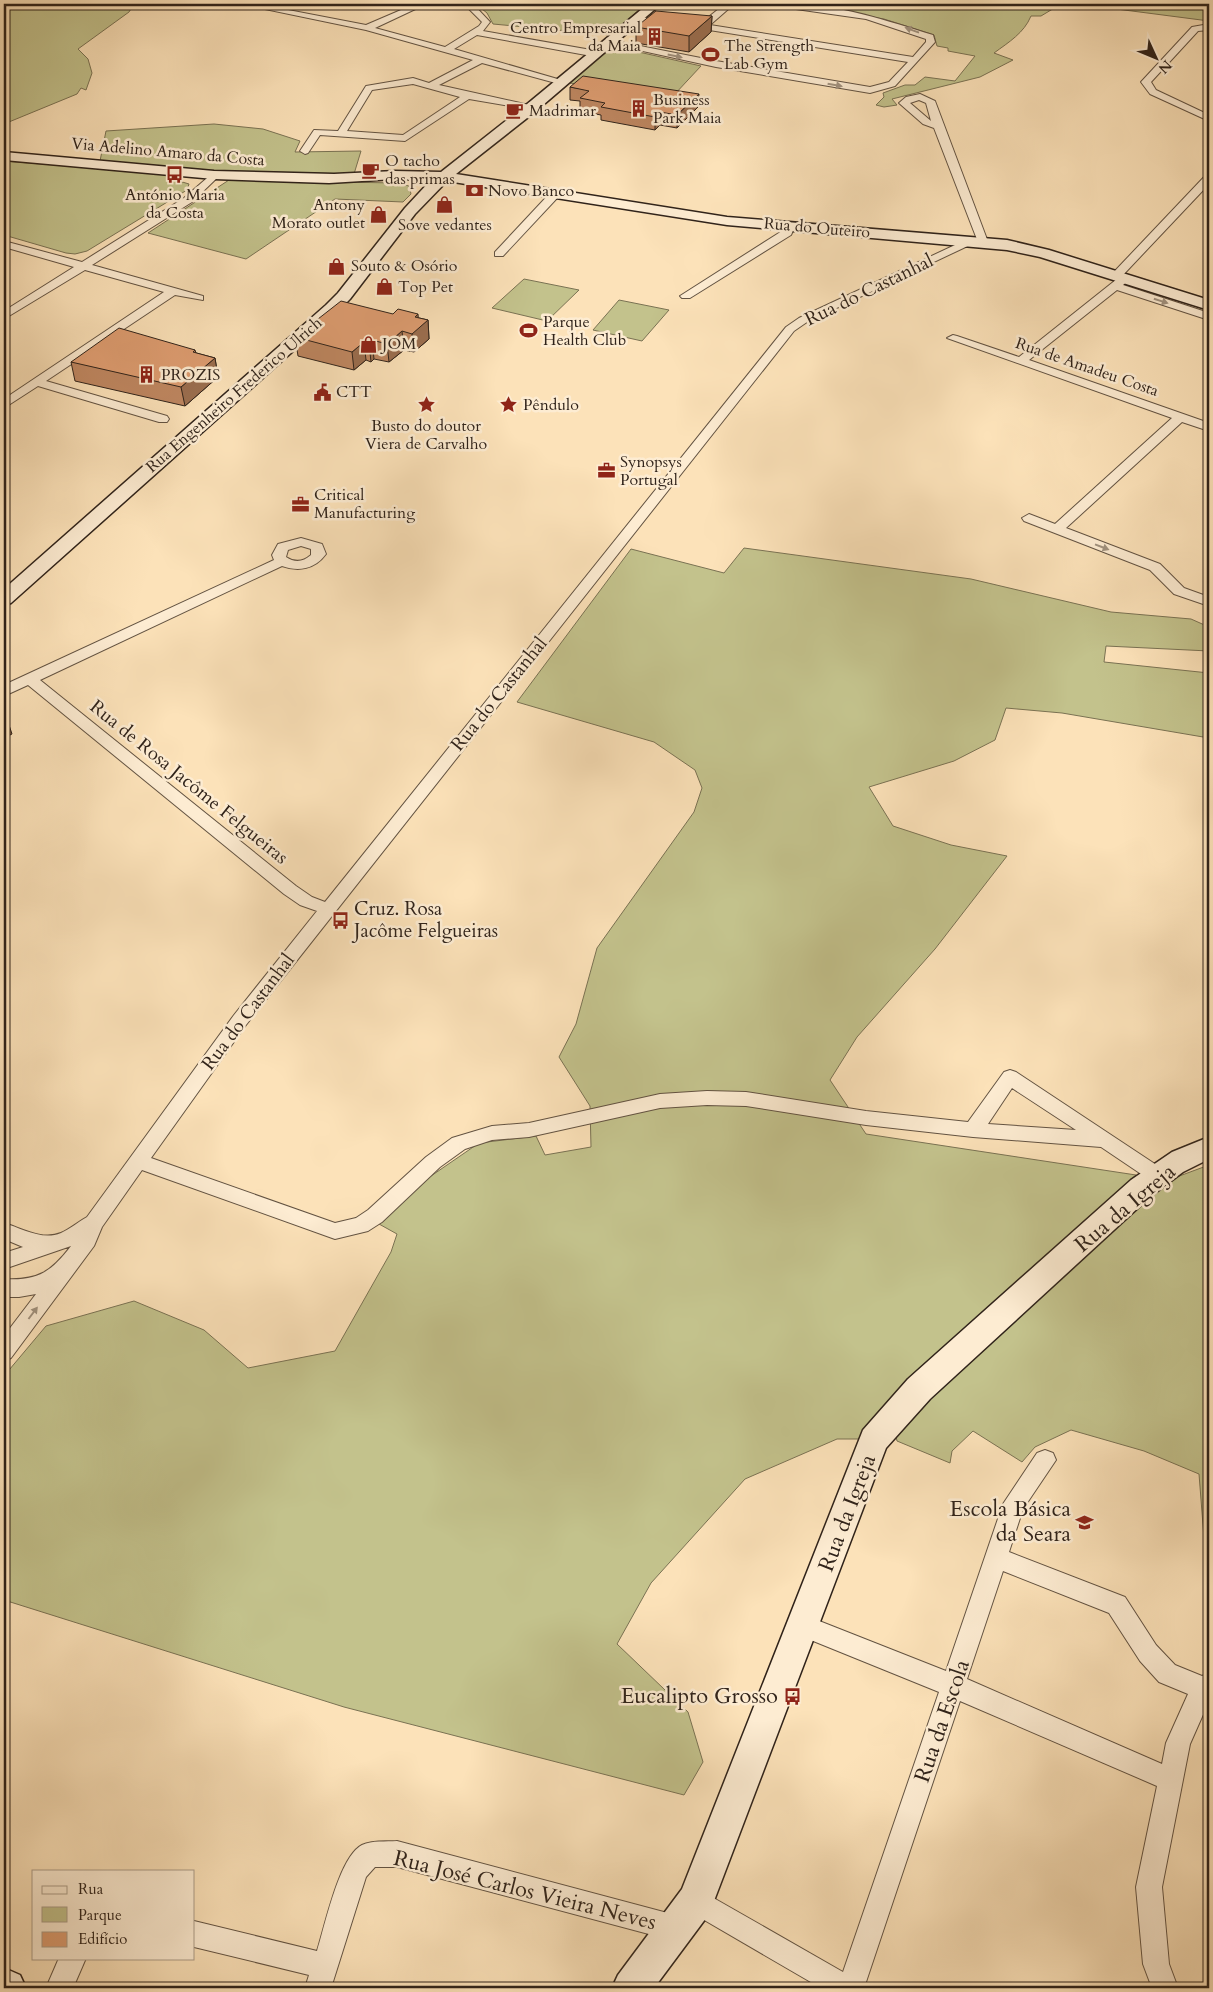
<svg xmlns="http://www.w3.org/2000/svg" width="1213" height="1992" viewBox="0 0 1213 1992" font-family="Cardo,serif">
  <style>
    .green { fill: #c3c28c; stroke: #7a7253 }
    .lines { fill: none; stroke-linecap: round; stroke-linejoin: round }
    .street-casing { stroke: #635342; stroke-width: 2 }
    .secondary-casing { stroke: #30231a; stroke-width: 3 }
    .street { fill: #fdecd2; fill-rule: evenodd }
    .secondary { fill: #fdecd2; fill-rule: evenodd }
    .wall { fill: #bf8761; stroke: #30231a }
    .shaded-wall { fill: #9b6e4f; stroke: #30231a }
    .building { fill: #de9d71; stroke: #30231a }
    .oneway { fill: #a1927f }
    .labels { text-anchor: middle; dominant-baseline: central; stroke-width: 5; stroke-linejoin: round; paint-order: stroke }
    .far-poi-label { font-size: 16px; fill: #30231a; stroke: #fdecd2; text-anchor: start }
    .far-street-label { font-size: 16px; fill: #30231a; stroke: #fdecd2 }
    .street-label { font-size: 19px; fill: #30231a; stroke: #fdecd2 }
    .poi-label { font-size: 19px; fill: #30231a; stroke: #fdecd2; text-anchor: start }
    .near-street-label { font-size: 22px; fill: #30231a; stroke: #fdecd2 }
    .near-poi-label { font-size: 22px; fill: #30231a; stroke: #fdecd2; text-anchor: end }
  </style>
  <rect width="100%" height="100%" fill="#fce2b9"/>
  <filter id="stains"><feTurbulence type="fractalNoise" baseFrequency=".004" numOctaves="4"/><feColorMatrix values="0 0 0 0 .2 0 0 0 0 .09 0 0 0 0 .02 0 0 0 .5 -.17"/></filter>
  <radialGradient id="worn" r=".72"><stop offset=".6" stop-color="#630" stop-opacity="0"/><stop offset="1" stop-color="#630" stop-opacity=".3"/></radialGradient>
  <g class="green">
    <polygon points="4,4 134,4 129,12 78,49 88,59 92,73 86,90 81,88 77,94 4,124"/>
    <polygon points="476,4 646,4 610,35 493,24 487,13"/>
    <path d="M795,4H1061L1041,16H1031C1024,33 1009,42 994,53L1013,60L980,77L892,99L897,105L884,107L876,105L884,97L883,93L905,85H915L925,77L955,81L975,56L948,51V48L937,46L934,35L884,19Z"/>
    <polygon points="1078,4 1209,4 1209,21"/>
    <polygon points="612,46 701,66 674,95 569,83"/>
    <polygon points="214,124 263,129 300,141 295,152 361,151 354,174 221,171 100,161 106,131"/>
    <polygon points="4,161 180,175 179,181 189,184 187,190 87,251 75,254 66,253 4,235"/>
    <polygon points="229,180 396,183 409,186 411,194 403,202 335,199 246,259 148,233"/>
    <polygon points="524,279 579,290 547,321 492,308"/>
    <polygon points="619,300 669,310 642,341 593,330"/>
    <polygon points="744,548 971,579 1111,612 1191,619 1209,627 1209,651 1106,646 1104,662 1209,673 1209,738 1062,713 1006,708 995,740 954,761 869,787 893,826 951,845 1007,856 935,949 857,1037 830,1080 866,1134 1136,1175 921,1369 865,1439 837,1439 745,1479 651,1583 617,1644 688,1712 703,1762 684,1795 344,1707 4,1600 4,1376 46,1326 134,1301 204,1330 248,1368 335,1351 391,1252 397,1234 379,1224 415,1187 479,1143 536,1136 545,1155 591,1147 590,1106 559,1057 576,1024 597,948 694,812 702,788 695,770 654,742 517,702 631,549 724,573"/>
    <polygon points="1209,1165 1209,1540 1204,1538 1199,1474 1144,1451 1071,1430 1035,1447 1022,1462 973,1431 952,1451 950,1463 897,1441 894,1428 1034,1299 1174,1178"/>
  </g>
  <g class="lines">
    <defs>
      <g id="street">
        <path d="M241,4H257L366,25L415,4H426L375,28L445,47L479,26L482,22L464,4H473L490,22L483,31L597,51L601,54L597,57L477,35L454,49L568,82L563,85L482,63L439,85L534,106V110L469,99L405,141L320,135L308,153L305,154L300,151L314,130L338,131L366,86L413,78L429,83L473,60L366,30ZM413,84L460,97L403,135L347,131L372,90Z"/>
        <path d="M725,4H734L710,25L913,57L926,42V39L866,19L782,7L778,4C829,1 885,20 933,35L935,42L895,86L870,93L716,67L606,43L610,40L716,61L870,87L889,82L908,62L703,29L637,23L633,20L637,17L701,23Z"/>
        <polygon points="1209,24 1209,30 1198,31 1151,82 1156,90 1209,115 1209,121 1150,94 1141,82 1192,27"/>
        <path d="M920,94L935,101L988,242L987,244L983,245L978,242L934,128L923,124L899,103L906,97ZM919,100L926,103L931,121L910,103Z"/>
        <polygon points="214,172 219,175 218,177 192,202 92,265 203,296 203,300 175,295 46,381 167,416 169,419 167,422 159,422 38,386 4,408 4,399 164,292 85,270 4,319 4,311 74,267 4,247 4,241 82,262 184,198"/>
        <polygon points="1209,175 1209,184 1123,275 1131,278 1123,285 1209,313 1209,320 1117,290 1029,360 1209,423 1209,431 1182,422 1066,528 1160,564 1184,588 1209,597 1209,606 1174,594 1150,570 1024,521 1022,518 1029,514 1055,524 1172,418 947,338 953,335 957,336 1019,357 1117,279 1112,278 1112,274 1205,176"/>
        <polygon points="556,190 561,193 560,195 503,256 495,256 495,252 552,191"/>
        <polygon points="790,223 795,226 791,235 690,298 682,298 680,296 782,231 786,224"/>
        <path d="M970,238L974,239V243L807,322L794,331L246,1025L151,1158L335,1223L356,1218L368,1210L426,1157L452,1138L492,1126L529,1123L660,1094L707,1091L746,1092L866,1111L968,1122L1004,1072L1010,1070L1016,1072L1164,1170L1167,1175L1164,1180L1157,1183L1150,1180L1101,1147L973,1137L866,1125L746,1106L707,1105L660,1108L529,1137L492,1140L465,1149L440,1167L382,1222L368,1231L335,1239L142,1170L102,1227L94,1246L11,1358L4,1361V1336L36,1294L19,1297H4V1279C38,1281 51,1272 71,1246L4,1269V1253L23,1247L4,1239V1223C21,1228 42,1241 61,1233C70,1229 78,1222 87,1217L234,1015L317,911L300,905L284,894L28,685L4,696V685L274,560L272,555L278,544L301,538L322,544L326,554C315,569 299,572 282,566L40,680L296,886L312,897L325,902L786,327L799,318ZM301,546L311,549V555C303,562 295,563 286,557L288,550ZM1012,1088L1076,1130L988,1124Z"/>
        <path d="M1045,1450L1053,1453L1056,1460L1023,1509L1009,1552L1125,1597L1156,1645L1175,1665L1202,1676L1209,1673V1701L1190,1744L1162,1887L1169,1964L1178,1988H1152L1143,1964L1136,1887L1157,1786L960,1701L864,1988H821L687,1910L683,1901L687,1892L696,1888L843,1972L939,1692L796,1634L792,1626L796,1618L804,1615L946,1671L1003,1504L1037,1453ZM1003,1571L1109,1613L1140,1661L1159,1682L1188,1694L1166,1743L1162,1764L967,1679Z"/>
        <path d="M397,1841L675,1915L684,1919L688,1928L684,1937L675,1941L397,1867H375L366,1877L331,1988H305L309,1975L194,1947V1921L317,1951C325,1926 339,1857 362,1845C372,1840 386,1842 397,1841Z"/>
        <polygon points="59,1958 86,1958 73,1988 46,1988"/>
      </g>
      <g id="secondary">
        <polygon points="648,4 661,4 536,111 456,174 727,217 1007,240 1049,250 1209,300 1209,310 1040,257 1007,250 727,225 447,181 415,214 350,299 338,311 11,603 4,605 4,589 326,305 338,293 405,208 431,180 395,179 329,183 214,179 4,160 4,152 214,171 334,174 395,171 441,172 526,105"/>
        <polygon points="1209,1137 1209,1159 1183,1172 1151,1196 930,1399 886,1448 709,1914 654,1988 612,1988 618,1975 682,1889 863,1430 908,1379 1131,1180 1172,1152"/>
        <polygon points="4,1968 20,1975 26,1988 4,1988"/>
      </g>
    </defs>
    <use href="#street" class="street-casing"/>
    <use href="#secondary" class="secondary-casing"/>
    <use href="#street" class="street"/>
    <use href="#secondary" class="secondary"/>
  </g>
  <g class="wall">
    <polygon points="712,16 711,32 689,52 636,43 636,27"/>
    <polygon points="570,87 698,107 677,128 660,125 655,130 601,120 601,115 580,111 580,101 570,100"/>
    <polygon points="419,318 428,320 429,339 414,352 404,350 389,362 374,359 371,362 366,360 354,370 298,356 295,337"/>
    <polygon points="195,350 196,353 215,358 218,377 185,406 75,381 71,362"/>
  </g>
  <g class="shaded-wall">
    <polygon points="712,16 711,32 689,52 689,36"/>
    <polygon points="699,94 698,107 677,128 677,115"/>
    <polygon points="660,112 660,125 655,130 655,117"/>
    <polygon points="418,314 419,327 428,320 429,339 414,352 412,334 415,317"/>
    <polygon points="402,331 404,350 389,362 387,344"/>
    <polygon points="372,340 374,359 371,362 369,343"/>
    <polygon points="364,342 366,360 354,370 352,352"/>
    <polygon points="215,358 218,377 185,406 181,387"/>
    <polygon points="7,719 12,734 4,738 4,721"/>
  </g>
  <g class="building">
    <polygon points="656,11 712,16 689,36 636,27"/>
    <polygon points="583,76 699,94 677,115 660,112 655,117 601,107 605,103 580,98 589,91 570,87"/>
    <polygon points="341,301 393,314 398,309 418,314 415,317 428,320 412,334 402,331 387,344 372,340 369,343 364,342 352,352 295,337"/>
    <polygon points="119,328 195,350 193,352 215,358 181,387 71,362"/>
  </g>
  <defs><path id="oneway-solid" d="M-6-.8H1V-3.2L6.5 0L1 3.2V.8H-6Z" transform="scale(1.25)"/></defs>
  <g class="oneway">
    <use href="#oneway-solid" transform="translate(912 30) rotate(-160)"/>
    <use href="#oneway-solid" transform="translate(675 56) rotate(12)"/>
    <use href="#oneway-solid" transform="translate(835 85) rotate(10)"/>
    <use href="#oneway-solid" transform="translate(1161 301) rotate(18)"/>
    <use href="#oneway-solid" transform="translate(1102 547) rotate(21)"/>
    <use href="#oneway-solid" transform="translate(33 1313) rotate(-53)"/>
  </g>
  <defs>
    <symbol id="building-bare" viewBox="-9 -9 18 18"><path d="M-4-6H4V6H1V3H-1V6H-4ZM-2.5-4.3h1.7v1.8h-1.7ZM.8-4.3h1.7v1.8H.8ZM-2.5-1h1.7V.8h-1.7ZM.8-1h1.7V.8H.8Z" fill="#8f2418" stroke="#fdecd2" stroke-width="2.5" paint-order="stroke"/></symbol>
    <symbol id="stadium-bare" viewBox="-9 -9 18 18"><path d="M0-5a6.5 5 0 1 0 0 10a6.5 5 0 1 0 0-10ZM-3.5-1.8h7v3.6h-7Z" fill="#8f2418" stroke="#fdecd2" stroke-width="2.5" paint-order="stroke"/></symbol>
    <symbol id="cafe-bare" viewBox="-9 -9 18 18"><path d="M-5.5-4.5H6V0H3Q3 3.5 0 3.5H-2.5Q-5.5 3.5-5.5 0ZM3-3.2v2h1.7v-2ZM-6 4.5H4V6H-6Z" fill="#8f2418" stroke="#fdecd2" stroke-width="2.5" paint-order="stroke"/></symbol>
    <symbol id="bus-bare" viewBox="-9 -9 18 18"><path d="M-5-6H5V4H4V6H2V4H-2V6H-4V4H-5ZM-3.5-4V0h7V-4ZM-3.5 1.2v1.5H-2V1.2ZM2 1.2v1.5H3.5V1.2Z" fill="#8f2418" stroke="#fdecd2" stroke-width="2.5" paint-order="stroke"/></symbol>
    <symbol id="bank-bare" viewBox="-9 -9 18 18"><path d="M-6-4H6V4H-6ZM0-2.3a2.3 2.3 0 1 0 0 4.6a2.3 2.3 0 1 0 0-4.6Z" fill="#8f2418" stroke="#fdecd2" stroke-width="2.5" paint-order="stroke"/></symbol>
    <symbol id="shop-bare" viewBox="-9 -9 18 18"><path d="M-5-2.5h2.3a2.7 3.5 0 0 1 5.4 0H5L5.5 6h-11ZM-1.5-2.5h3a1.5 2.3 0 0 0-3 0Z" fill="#8f2418" stroke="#fdecd2" stroke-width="2.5" paint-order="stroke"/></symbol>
    <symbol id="civic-bare" viewBox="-9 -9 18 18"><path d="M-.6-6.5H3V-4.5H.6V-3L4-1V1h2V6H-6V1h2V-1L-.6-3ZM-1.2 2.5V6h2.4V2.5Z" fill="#8f2418" stroke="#fdecd2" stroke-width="2.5" paint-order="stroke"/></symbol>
    <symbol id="sight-bare" viewBox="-9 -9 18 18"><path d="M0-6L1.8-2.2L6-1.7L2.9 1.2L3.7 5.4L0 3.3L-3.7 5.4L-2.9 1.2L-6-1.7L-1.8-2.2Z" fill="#8f2418" stroke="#fdecd2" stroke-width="2.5" paint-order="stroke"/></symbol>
    <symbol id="office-bare" viewBox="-9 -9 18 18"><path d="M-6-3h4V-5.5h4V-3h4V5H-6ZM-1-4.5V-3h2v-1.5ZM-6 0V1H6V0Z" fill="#8f2418" stroke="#fdecd2" stroke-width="2.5" paint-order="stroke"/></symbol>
    <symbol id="school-bare" viewBox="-9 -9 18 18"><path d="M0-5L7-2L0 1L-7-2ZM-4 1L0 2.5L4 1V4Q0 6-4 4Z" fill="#8f2418" stroke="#fdecd2" stroke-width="2.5" paint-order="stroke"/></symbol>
  </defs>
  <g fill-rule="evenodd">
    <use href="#building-bare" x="642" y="24" width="25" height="25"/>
    <use href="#stadium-bare" x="698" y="42" width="25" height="25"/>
    <use href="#building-bare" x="626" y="96" width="25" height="25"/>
    <use href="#cafe-bare" x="502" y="98" width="25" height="25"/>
    <use href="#cafe-bare" x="358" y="158" width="25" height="25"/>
    <use href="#bus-bare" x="162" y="162" width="25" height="25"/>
    <use href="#bank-bare" x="462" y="178" width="25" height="25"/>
    <use href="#shop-bare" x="432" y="192" width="25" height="25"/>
    <use href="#shop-bare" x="366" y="202" width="25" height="25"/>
    <use href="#shop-bare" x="324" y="254" width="25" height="25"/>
    <use href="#shop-bare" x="372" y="274" width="25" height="25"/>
    <use href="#stadium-bare" x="516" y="318" width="25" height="25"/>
    <use href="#shop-bare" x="356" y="332" width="25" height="25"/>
    <use href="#building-bare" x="134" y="362" width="25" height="25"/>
    <use href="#civic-bare" x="310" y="380" width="25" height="25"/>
    <use href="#sight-bare" x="414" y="392" width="25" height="25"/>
    <use href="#sight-bare" x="496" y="392" width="25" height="25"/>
    <use href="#office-bare" x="594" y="458" width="25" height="25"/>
    <use href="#office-bare" x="288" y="492" width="25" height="25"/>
    <use href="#bus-bare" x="328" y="908" width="25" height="25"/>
    <use href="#school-bare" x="1072" y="1510" width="25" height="25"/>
    <use href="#bus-bare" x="780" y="1684" width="25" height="25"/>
  </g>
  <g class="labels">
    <g class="far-poi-label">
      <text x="641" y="28" text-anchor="end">Centro Empresarial<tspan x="641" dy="18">da Maia</tspan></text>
      <text x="724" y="46">The Strength<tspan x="724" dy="18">Lab Gym</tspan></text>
      <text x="653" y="100">Business<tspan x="653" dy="18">Park Maia</tspan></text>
      <text x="529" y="111">Madrimar</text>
      <text x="385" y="161">O tacho<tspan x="385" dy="18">das primas</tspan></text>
      <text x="488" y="191">Novo Banco</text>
      <text x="175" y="195" text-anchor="middle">António Maria<tspan x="175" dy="18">da Costa</tspan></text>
      <text x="365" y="205" text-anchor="end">Antony<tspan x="365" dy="18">Morato outlet</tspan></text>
      <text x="445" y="225" text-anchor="middle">Sove vedantes</text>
      <text x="351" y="266">Souto &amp; Osório</text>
      <text x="398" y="287">Top Pet</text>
      <text x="543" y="322">Parque<tspan x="543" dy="18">Health Club</tspan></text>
      <text x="382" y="344">JOM</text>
      <text x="161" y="375">PROZIS</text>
      <text x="336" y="392">CTT</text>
      <text x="523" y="405">Pêndulo</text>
      <text x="426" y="426" text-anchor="middle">Busto do doutor<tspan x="426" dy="18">Viera de Carvalho</tspan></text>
      <text x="620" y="462">Synopsys<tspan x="620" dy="18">Portugal</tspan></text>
      <text x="314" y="495">Critical<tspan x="314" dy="18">Manufacturing</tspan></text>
    </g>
    <g class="far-street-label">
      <text transform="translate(168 152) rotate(5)">Via Adelino Amaro da Costa</text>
      <text transform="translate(817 228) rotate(5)">Rua do Outeiro</text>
      <text transform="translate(1087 367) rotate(19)">Rua de Amadeu Costa</text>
      <text transform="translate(234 395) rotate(-41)">Rua Engenheiro Frederico Ulrich</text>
    </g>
    <g class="street-label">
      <text transform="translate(869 290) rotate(-26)">Rua do Castanhal</text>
      <text transform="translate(499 694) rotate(-51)">Rua do Castanhal</text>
      <text transform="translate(189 782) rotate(39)">Rua de Rosa Jacôme Felgueiras</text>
      <text transform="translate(248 1012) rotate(-53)">Rua do Castanhal</text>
    </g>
    <g class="poi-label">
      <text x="354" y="909">Cruz. Rosa<tspan x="354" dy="22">Jacôme Felgueiras</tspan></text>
    </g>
    <g class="near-street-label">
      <text transform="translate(1125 1208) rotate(-40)">Rua da Igreja</text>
      <text transform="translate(847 1513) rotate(-69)">Rua da Igreja</text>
      <text transform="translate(942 1721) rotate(-71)">Rua da Escola</text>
      <text transform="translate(525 1890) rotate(14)">Rua José Carlos Vieira Neves</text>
    </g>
    <g class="near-poi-label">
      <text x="1071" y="1509">Escola Básica<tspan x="1071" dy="25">da Seara</tspan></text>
      <text x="778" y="1696">Eucalipto Grosso</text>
    </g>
  </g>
  <rect width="1213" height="1992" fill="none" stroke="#fce2b9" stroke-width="20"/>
  <rect x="5" y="5" width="1203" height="1982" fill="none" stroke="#30231a" stroke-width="2.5"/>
  <rect x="10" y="10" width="1193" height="1972" fill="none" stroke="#30231a"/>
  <rect x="32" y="1870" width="162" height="90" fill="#fdecd2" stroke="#ab9c88"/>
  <rect x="42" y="1886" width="25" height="8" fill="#fdecd2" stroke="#ab9c88"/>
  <text x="78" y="1894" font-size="15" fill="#30231a">Rua</text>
  <rect x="42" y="1907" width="25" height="15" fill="#c3c28c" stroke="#ab9c88"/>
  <text x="78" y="1920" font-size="15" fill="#30231a">Parque</text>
  <rect x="42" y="1932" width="25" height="15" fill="#de9d71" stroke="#ab9c88"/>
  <text x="78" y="1944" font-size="15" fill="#30231a">Edifício</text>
  <g transform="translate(1156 58) rotate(134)" stroke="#fdecd2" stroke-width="4" paint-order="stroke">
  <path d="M0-4L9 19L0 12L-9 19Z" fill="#30231a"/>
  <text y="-8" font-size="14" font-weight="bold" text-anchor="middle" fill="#30231a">N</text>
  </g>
  <rect width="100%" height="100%" filter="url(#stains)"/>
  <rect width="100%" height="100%" fill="url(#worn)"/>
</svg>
